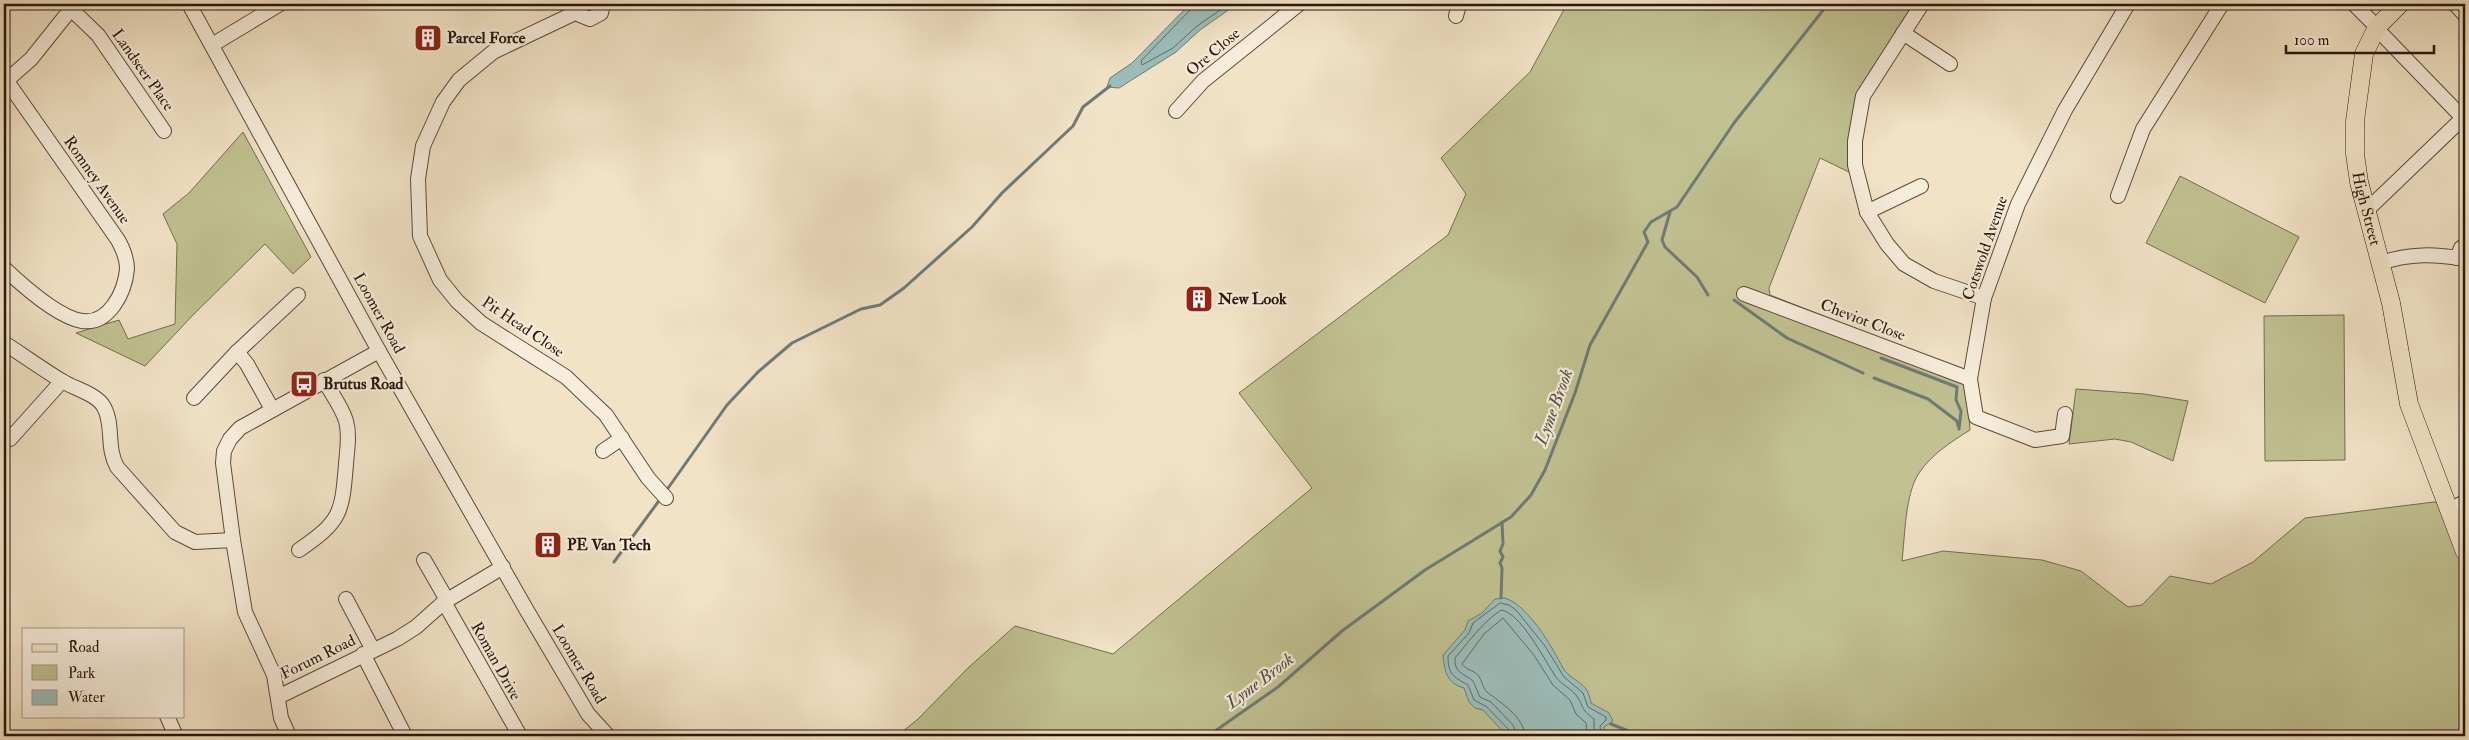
<svg xmlns="http://www.w3.org/2000/svg" width="2469" height="740" viewBox="0 0 2469 740" font-family="'IM FELL Double Pica',serif">
  <style>
    .green { fill: #c1c191; stroke: #746c50 }
    .water { fill: #9cbdba; stroke: #6e7b75 }
    .lines { fill: none; stroke-linecap: round; stroke-linejoin: round }
    .shore { stroke: #626a64; stroke-width: 1 }
    .stream { stroke: #6e7b75; stroke-width: 3 }
    .minor-casing { stroke: #5a4a3c; stroke-width: 16 }
    .major-casing { stroke: #28170e; stroke-width: 19 }
    .minor { stroke: #f7eddb; stroke-width: 14 }
    .major { stroke: #f2e3c7; stroke-width: 18 }
    .labels { text-anchor: middle; dominant-baseline: central; stroke-width: 4.5; stroke-linejoin: round; paint-order: stroke }
    .poi-label { font-size: 16px; font-weight: bold; fill: #28170e; stroke: #f7eddb; text-anchor: start }
    .street-label { font-size: 16px; fill: #28170e; stroke: #f7eddb }
    .water-label { font-size: 18px; font-style: italic; fill: #51514a; stroke: #f7eddb }
  </style>
  <rect width="100%" height="100%" fill="#f2e3c7"/>
  <filter id="stains"><feTurbulence type="fractalNoise" baseFrequency=".004" numOctaves="4"/><feColorMatrix values="0 0 0 0 .2 0 0 0 0 .09 0 0 0 0 .02 0 0 0 .5 -.17"/></filter>
  <radialGradient id="worn" r=".72"><stop offset=".6" stop-color="#630" stop-opacity="0"/><stop offset="1" stop-color="#630" stop-opacity=".3"/></radialGradient>
  <g class="green">
    <path d="M1567,4H1929L1872,92L1860,124L1853,174L1820,158L1769,288L1770,295L1883,339L1880,351L1960,381L1967,390L1970,430C1951,442 1932,454 1919,473C1905,494 1905,536 1902,561L1943,551L2042,560L2081,571L2128,607L2142,605L2170,576L2211,584L2253,562L2305,518L2434,502L2465,510V736H897L918,719L968,668L1015,626L1113,654L1312,488L1239,393L1448,235L1466,194L1441,158L1530,72Z"/>
    <polygon points="243,132 311,257 293,274 265,244 193,315 145,366 76,333 119,320 128,339 175,324 177,244 163,214 189,193"/>
    <polygon points="2180,176 2299,237 2265,303 2146,243"/>
    <polygon points="2344,315 2345,460 2265,461 2264,316"/>
    <polygon points="2076,389 2144,394 2188,401 2173,461 2131,442 2115,439 2069,444"/>
  </g>
  <g class="water">
    <polygon points="1190,4 1237,4 1200,30 1176,52 1119,88 1107,87 1110,78 1132,63"/>
    <path d="M1505,598C1529,606 1552,647 1563,668C1568,677 1580,681 1586,689C1589,693 1590,699 1591,703L1609,713L1613,721L1604,727L1606,736H1507L1483,710L1475,708L1469,702L1464,688C1447,684 1444,670 1443,655L1465,630L1468,621L1482,613L1495,599Z"/>
  </g>
  <g class="lines">
    <g class="shore">
      <polyline points="1193,4 1191,9 1141,61 1142,65 1173,48 1197,26 1229,4"/>
      <path d="M1511,736L1509,730L1487,707L1474,700L1468,685C1454,677 1448,675 1448,656L1469,633L1473,623L1500,603L1509,605L1516,610L1545,646L1564,677L1583,693L1588,707L1606,717V720L1600,726L1601,736"/>
      <path d="M1517,736L1513,725L1491,702L1480,697L1473,681C1463,673 1454,673 1455,658C1469,641 1483,622 1501,610C1520,612 1544,659 1554,674C1559,684 1570,687 1576,695C1585,707 1579,708 1594,719V736"/>
      <path d="M1525,736C1524,717 1501,703 1487,692C1483,689 1482,680 1478,675C1473,670 1466,670 1462,664L1484,634L1503,618L1533,654L1553,685L1570,700L1576,714L1586,723L1587,736"/>
    </g>
    <g class="stream">
      <polyline points="1670,212 1662,240 1665,247 1697,277 1708,295"/>
      <polyline points="1734,300 1787,338 1863,373"/>
      <polyline points="1881,358 1957,387 1956,400 1961,411 1959,429"/>
      <polyline points="1874,378 1928,399 1957,421 1958,426"/>
      <polyline points="666,491 727,405 758,372 792,343 861,309 880,305 904,288 972,227 1002,193 1073,126 1083,107 1110,86"/>
      <polyline points="614,562 661,498"/>
      <polyline points="1501,598 1502,568 1500,563 1503,557 1500,551 1503,544 1502,522"/>
      <polyline points="1611,724 1641,736"/>
      <polyline points="1208,736 1278,687 1342,631 1425,570 1511,517 1531,495 1545,470 1575,393 1590,345 1648,242 1644,232 1651,222 1677,207 1734,123 1828,4"/>
    </g>
    <defs>
      <g id="minor">
        <polyline points="189,4 379,351 526,609 588,714 608,736"/>
        <polyline points="1922,4 1863,96 1855,141 1855,165 1867,212 1887,244 1904,264 1934,281 1984,298"/>
        <polyline points="2354,4 2377,27"/>
        <polyline points="2455,4 2465,15"/>
        <polyline points="576,6 580,15 590,19 601,13 603,4"/>
        <polyline points="71,9 98,35 164,131"/>
        <polyline points="577,12 493,52 459,80 443,102 423,146 418,179 420,236 440,280 457,301 481,323 566,377 606,415 648,478 666,498"/>
        <polyline points="1456,16 1459,4"/>
        <polyline points="2376,28 2463,118"/>
        <polyline points="1903,33 1950,64"/>
        <polyline points="212,45 280,4"/>
        <path d="M4,77L118,240C123,249 127,259 127,269C125,292 109,325 82,321C57,317 22,285 4,268"/>
        <polyline points="6,81 31,59 75,4"/>
        <polyline points="1176,111 1203,81 1299,4"/>
        <polyline points="2118,196 2143,129 2222,4"/>
        <polyline points="2366,211 2465,116"/>
        <polyline points="1867,212 1921,186"/>
        <polyline points="2457,258 2461,248 2465,245"/>
        <path d="M2381,263C2410,253 2435,254 2465,259"/>
        <polyline points="1744,294 1970,379"/>
        <path d="M4,343C23,355 42,369 62,381C75,389 97,394 104,407C114,425 106,447 117,467L175,532L195,542L233,540"/>
        <polyline points="237,352 247,364 272,409"/>
        <polyline points="194,398 237,352 298,295"/>
        <polyline points="2065,414 2062,436 2035,440 1976,417 1970,379 1984,298 2018,204 2065,110 2128,4"/>
        <polyline points="10,439 62,381"/>
        <polyline points="603,451 622,438"/>
        <polyline points="2451,509 2465,502"/>
        <path d="M299,550C341,521 342,514 346,464C347,450 350,435 346,421C342,407 331,393 324,380"/>
        <polyline points="424,560 447,600"/>
        <polyline points="346,599 373,650"/>
        <polyline points="444,602 520,736"/>
        <polyline points="363,654 405,736"/>
        <polyline points="278,697 397,639 416,627 444,602 503,567"/>
        <polyline points="167,716 176,736"/>
        <polyline points="289,736 281,718 274,675 245,612 233,540 223,463 224,451 230,439 240,428 379,351"/>
      </g>
      <g id="major">
        <path id="s1" d="M2400,4L2377,27L2364,54L2355,121V154L2359,182L2391,303L2409,404L2465,552"/>
      </g>
    </defs>
    <use href="#minor" class="minor-casing"/>
    <use href="#major" class="major-casing"/>
    <use href="#minor" class="minor"/>
    <use href="#major" class="major"/>
  </g>
  <defs>
    <symbol id="building-square" viewBox="-11 -11 22 22"><rect x="-9" y="-9" width="18" height="18" rx="4" fill="#8f2418" stroke="#f7eddb"/><path d="M-4-6H4V6H1V3H-1V6H-4ZM-2.5-4.3h1.7v1.8h-1.7ZM.8-4.3h1.7v1.8H.8ZM-2.5-1h1.7V.8h-1.7ZM.8-1h1.7V.8H.8Z" fill="#fff"/></symbol>
    <symbol id="bus-square" viewBox="-11 -11 22 22"><rect x="-9" y="-9" width="18" height="18" rx="4" fill="#8f2418" stroke="#f7eddb"/><path d="M-5-6H5V4H4V6H2V4H-2V6H-4V4H-5ZM-3.5-4V0h7V-4ZM-3.5 1.2v1.5H-2V1.2ZM2 1.2v1.5H3.5V1.2Z" fill="#fff"/></symbol>
  </defs>
  <g fill-rule="evenodd">
    <use href="#building-square" x="412" y="22" width="32" height="32"/>
    <use href="#building-square" x="1183" y="283" width="32" height="32"/>
    <use href="#bus-square" x="288" y="368" width="32" height="32"/>
    <use href="#building-square" x="532" y="529" width="32" height="32"/>
  </g>
  <g class="labels">
    <g class="poi-label">
      <text x="447" y="38">Parcel Force</text>
      <text x="1218" y="299">New Look</text>
      <text x="323" y="384">Brutus Road</text>
      <text x="567" y="545">PE Van Tech</text>
    </g>
    <g class="street-label">
      <text transform="translate(1213 52) rotate(-40)">Ore Close</text>
      <text transform="translate(143 70) rotate(55)">Landseer Place</text>
      <text transform="translate(97 180) rotate(55)">Romney Avenue</text>
      <text stroke="none"><textPath href="#s1" startOffset="219">High Street</textPath></text>
      <text transform="translate(1985 248) rotate(-71)">Cotswold Avenue</text>
      <text transform="translate(379 313) rotate(61)">Loomer Road</text>
      <text transform="translate(1863 320) rotate(21)">Cheviot Close</text>
      <text transform="translate(523 327) rotate(34)">Pit Head Close</text>
      <text transform="translate(318 657) rotate(-26)">Forum Road</text>
      <text transform="translate(496 661) rotate(61)">Roman Drive</text>
      <text transform="translate(579 664) rotate(59)">Loomer Road</text>
    </g>
    <g class="water-label">
      <text transform="translate(1554 407) rotate(-70)">Lyme Brook</text>
      <text transform="translate(1260 681) rotate(-37)">Lyme Brook</text>
    </g>
  </g>
  <rect width="2469" height="740" fill="none" stroke="#f2e3c7" stroke-width="20"/>
  <rect x="5" y="5" width="2459" height="730" fill="none" stroke="#28170e" stroke-width="2.5"/>
  <rect x="10" y="10" width="2449" height="720" fill="none" stroke="#28170e"/>
  <rect x="22" y="628" width="162" height="90" fill="#f7eddb" stroke="#a49789"/>
  <rect x="32" y="644" width="25" height="8" fill="#f2e3c7" stroke="#a49789"/>
  <text x="68" y="652" font-size="15" fill="#28170e">Road</text>
  <rect x="32" y="665" width="25" height="15" fill="#c1c191" stroke="#a49789"/>
  <text x="68" y="678" font-size="15" fill="#28170e">Park</text>
  <rect x="32" y="690" width="25" height="15" fill="#9cbdba" stroke="#a49789"/>
  <text x="68" y="702" font-size="15" fill="#28170e">Water</text>
  <path d="M2286 45v8h148v-8" fill="none" stroke="#28170e" stroke-width="2.5"/>
  <text x="2294" y="45" font-size="15" fill="#28170e" stroke="#f7eddb" stroke-width="4" paint-order="stroke">100 m</text>
  <rect width="100%" height="100%" filter="url(#stains)"/>
  <rect width="100%" height="100%" fill="url(#worn)"/>
</svg>
